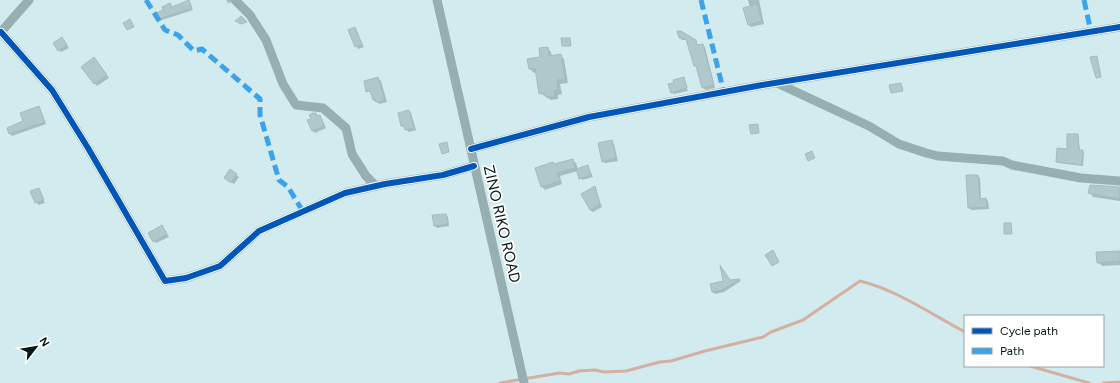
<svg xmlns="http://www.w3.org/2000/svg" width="1120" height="383" viewBox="0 0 1120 383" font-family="Figtree,sans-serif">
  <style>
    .shadow { fill: #0003 }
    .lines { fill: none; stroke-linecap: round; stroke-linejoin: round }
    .stream { stroke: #d3b0a2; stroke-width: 3 }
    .building { fill: #aec8cb; stroke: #a7bbbd }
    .minor { stroke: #98afb2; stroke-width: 9 }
    .quiet { stroke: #3ca2ea; stroke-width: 5; stroke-dasharray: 10 5; stroke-linecap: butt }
    .cycleway-casing { stroke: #fff; stroke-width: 8 }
    .cycleway { stroke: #0057b8; stroke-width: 6 }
    .labels { text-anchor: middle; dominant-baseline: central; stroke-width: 3.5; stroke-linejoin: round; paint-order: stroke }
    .street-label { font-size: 15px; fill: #061719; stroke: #fff }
  </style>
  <rect width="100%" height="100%" fill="#d2ebee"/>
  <g class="shadow">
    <polygon points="226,0 231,0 230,3 228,3"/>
    <polygon points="748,0 759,0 764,24 751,27 749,25 750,7"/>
    <polygon points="189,2 193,10 159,21 157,20 155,15 165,11 170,4 172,8"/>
    <polygon points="355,29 364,47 358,49 356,46"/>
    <polygon points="680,38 695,41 698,46 703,45 705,47 715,88 706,90 703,88 688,40 682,40"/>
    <polygon points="64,41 69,48 61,52 59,50"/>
    <polygon points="547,48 551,52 552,57 560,55 564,59 568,83 560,84 562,94 558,95 558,99 551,100 540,93 537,72 534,73 530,69 528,60 541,58"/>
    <polygon points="96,61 109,78 97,86 83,67"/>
    <polygon points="378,78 381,81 387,102 380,104 373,100 372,93 367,91"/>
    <polygon points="683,78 688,91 674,94 671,92"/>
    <polygon points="39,107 46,124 12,136 10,134 8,128 24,122"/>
    <polygon points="409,111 411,113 416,130 409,132 402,126"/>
    <polygon points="316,114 322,119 326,128 315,133 312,130 312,119"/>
    <polygon points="1078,135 1080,151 1084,152 1083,166 1059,163 1057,161 1068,150"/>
    <polygon points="612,141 614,144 618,161 605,163 603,161"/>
    <polygon points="572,160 576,163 578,170 588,167 593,177 582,180 578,171 560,176 562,184 545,190 542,187 536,169"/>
    <polygon points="236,175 239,177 234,184 228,180"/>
    <polygon points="978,176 980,178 981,199 986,199 988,201 989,209 972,210 969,208"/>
    <polygon points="595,188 602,207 593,212 590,210"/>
    <polygon points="1120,188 1120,201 1093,197 1090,193"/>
    <polygon points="39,189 45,203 38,205 32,192"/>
    <polygon points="446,215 448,217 449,226 437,228 435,226"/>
    <polygon points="162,226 169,237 156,243 154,241"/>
    <polygon points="1120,252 1120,265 1102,266 1098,262"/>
    <polygon points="739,280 741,281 724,292 715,294 713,292 730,281"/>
  </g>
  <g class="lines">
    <g class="stream">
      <polyline points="1030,366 1089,383"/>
      <path d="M500,383L559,373L569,374L579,371L595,370L604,372L626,371L660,362L671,361L705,351L763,337L771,332L803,320L860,281C897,290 931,314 965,332"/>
      <polyline points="1103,383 1120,382"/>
    </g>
  </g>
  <g class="building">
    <polygon points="189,0 192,8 156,20 154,14 163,10 162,7 170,3 172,7"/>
    <polygon points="757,4 762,21 748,25 743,8"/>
    <polygon points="241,16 247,22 241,24 235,21"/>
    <polygon points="130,19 134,27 127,30 123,23"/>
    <polygon points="355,27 362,44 355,47 348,30"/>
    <polygon points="677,31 681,31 696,40 697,45 703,44 714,85 702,88 696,66 694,66 686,39 679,38"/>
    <polygon points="62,37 67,45 58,51 53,43"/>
    <polygon points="561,38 570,38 571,46 562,46"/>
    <polygon points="548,47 549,56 561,54 565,79 557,80 558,90 554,91 555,96 546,97 545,93 539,94 535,68 529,69 527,59 540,57 539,48"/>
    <polygon points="1097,56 1101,77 1096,78 1090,57"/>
    <polygon points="94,57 107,75 94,84 81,67"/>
    <polygon points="378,77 385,100 376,102 375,99 373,100 370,91 366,92 364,81"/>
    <polygon points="684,77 687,88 671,93 668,84 674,83 673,80"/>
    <polygon points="901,83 903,91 891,93 889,85"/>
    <polygon points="39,106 45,122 9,134 7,128 23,121 20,113"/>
    <polygon points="409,110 414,128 405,130 404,126 401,126 398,113"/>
    <polygon points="313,113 316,113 317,116 320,115 324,126 312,131 307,120 311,119 309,115"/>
    <polygon points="758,124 759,133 751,134 749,125"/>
    <polygon points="1067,134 1078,134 1079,150 1083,150 1082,165 1056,162 1057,148 1067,149"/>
    <polygon points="612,140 616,158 602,162 598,143"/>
    <polygon points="447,142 449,152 442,154 439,144"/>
    <polygon points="812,151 815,158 808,161 805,154"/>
    <polygon points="573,159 575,168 557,173 560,181 541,187 535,168 553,162 554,164"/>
    <polygon points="588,165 591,175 579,179 576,169"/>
    <polygon points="230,169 237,174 231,183 224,178"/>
    <polygon points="966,175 978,175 980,199 986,198 987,207 968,208"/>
    <polygon points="1090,185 1120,187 1120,199 1088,193"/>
    <polygon points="595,186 600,204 590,210 581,194"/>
    <polygon points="39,188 44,200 35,203 30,191"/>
    <polygon points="446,214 448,224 434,226 432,215"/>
    <polygon points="1004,223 1011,223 1012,234 1004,234"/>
    <polygon points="162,225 167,234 153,242 148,233"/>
    <polygon points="773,250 779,262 772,266 765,255"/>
    <polygon points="1120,251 1120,261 1097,263 1096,252"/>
    <polygon points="720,265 730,280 740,279 722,290 712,292 710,284 723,281"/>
  </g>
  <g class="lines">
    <g class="minor">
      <polyline points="235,0 250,15 266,40 283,84 296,105 323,108 346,128 352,154 366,176 376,186"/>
      <polyline points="437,0 524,383"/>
      <polyline points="1,32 52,90 88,148 165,281 186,278 220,266 259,231 345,193 385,184 443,175 474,166"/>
      <polyline points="0,33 29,0"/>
      <polyline points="777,83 869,126 899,144 926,153 938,156 1003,161 1012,165 1081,178 1120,181"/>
      <polyline points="471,149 589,117 762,85 1120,27"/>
    </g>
    <g class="quiet">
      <polyline points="146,0 165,30 178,35 194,51 202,49 260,99 260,115 279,180 288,187 302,210"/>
      <polyline points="701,0 724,93"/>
      <polyline points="1084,0 1091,32"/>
    </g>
    <defs>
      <g id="cycleway">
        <polyline points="1,32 52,90 88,148 165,281 186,278 220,266 259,231 345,193 385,184 443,175 474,166"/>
        <polyline points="471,149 589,117 762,85 1120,27"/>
      </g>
    </defs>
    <use href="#cycleway" class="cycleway-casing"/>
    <use href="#cycleway" class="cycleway"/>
  </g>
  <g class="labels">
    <g class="street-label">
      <text transform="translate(502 224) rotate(77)">ZINO RIKO ROAD</text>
    </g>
  </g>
  <rect x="964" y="315" width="140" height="52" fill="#ffffff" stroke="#9ba2a3"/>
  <rect x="972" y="328" width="20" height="6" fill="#0057b8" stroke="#9ba2a3"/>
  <text x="1000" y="335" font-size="12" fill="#061719">Cycle path</text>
  <rect x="972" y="348" width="20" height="6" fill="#3ca2ea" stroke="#9ba2a3"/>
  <text x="1000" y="355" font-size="12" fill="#061719">Path</text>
  <g transform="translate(36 347) rotate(59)" stroke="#ffffff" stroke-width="3" paint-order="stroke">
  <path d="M0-3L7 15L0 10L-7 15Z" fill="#061719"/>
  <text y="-6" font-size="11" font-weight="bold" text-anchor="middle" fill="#061719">N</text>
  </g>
</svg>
